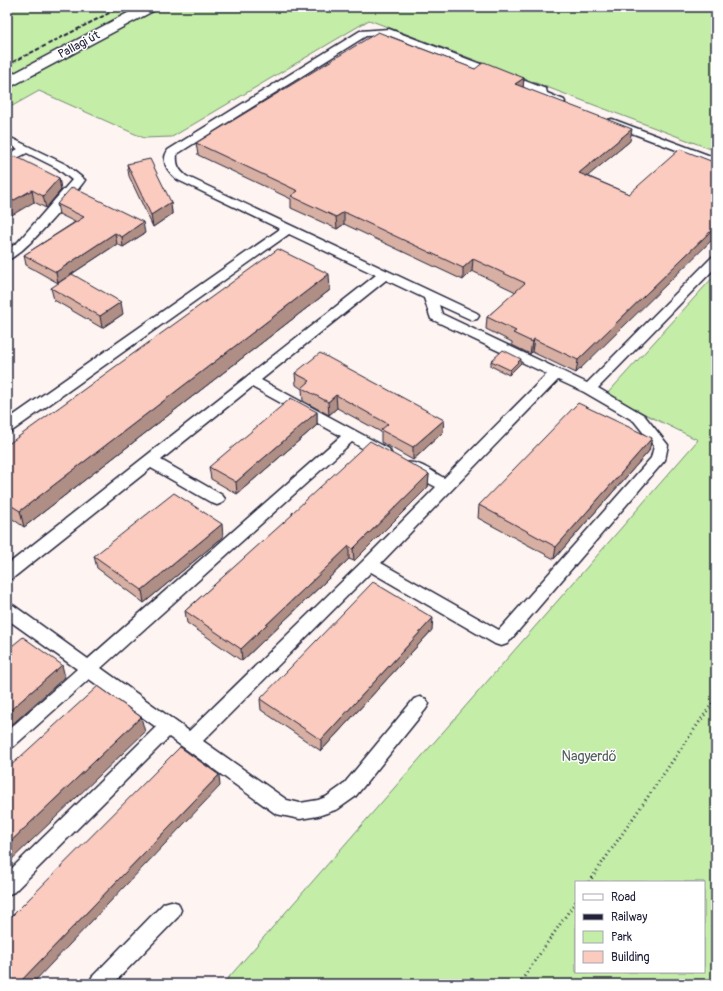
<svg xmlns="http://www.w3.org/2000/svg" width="723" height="991" viewBox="0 0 723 991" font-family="Pangolin,sans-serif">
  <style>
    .green { fill: #c4eda8; stroke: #738872; fill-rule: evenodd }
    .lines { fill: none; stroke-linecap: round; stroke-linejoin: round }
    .service-casing { stroke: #22223b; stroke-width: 3 }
    .tertiary-casing { stroke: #22223b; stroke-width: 3 }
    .path { stroke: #22223b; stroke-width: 3; stroke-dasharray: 1 3.5; stroke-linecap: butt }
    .service { fill: #fff; fill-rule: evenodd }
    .tertiary { fill: #fff; fill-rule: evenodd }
    .rail { stroke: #22223b; stroke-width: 2; stroke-dasharray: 4.5 2; stroke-linecap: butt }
    .wall { fill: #d7afa3; stroke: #22223b }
    .shaded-wall { fill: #af8e85; stroke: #22223b }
    .building { fill: #facbbe; stroke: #22223b }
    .labels { text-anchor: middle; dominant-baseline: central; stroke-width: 3; stroke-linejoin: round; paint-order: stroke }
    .far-street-label { font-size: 12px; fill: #22223b; stroke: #fff }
    .park-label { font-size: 14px; fill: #535f5c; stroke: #fff }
  </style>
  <rect width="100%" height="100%" fill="#fef5f2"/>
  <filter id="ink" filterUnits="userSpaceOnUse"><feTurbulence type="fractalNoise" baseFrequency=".025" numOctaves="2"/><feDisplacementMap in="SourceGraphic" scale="8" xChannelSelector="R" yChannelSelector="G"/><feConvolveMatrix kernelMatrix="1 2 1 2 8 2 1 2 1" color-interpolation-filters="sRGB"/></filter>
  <g filter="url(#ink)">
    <g class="green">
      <polygon points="7,7 716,7 716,151 369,20 172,137 144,138 39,91 7,109"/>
      <path d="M716,274V984H223L698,440L606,395ZM576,882H704V972H576Z"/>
    </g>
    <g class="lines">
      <defs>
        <g id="service">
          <path d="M389,29L546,89L547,93L564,100L565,102L560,105L538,97L537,93L388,35L366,36L177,154C176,164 178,169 186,176L477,313L479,316L477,319L472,320L439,305L442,314L587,383L712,257L716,256V267L598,388L644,415L668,445L665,460L507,644L501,646L495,644L371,572L203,741L287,800L300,803L318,800L326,797L343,785L414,699L420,697L426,699L429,704L426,709L355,797L338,809L318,816L300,819L276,814L169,737L14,892L7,895V873L156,727L89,679L13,747L7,750V731L77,669L7,619V604L13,605L88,659L341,436L252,387L161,460L222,495L225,499L222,503L217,505L212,503L151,468L13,578L7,580V565L376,275L289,234L12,431L7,432V420L280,229L178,180C169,173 160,162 168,150L360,31ZM386,280L424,298L431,319L547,374L444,478C434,473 418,460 406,463L404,467L406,471L436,487L364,560L189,731L101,668L352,442C363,448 377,460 389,457L391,453L389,449L261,380ZM558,380L584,392L634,421L654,446L651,458L499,630L381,563Z"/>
          <polygon points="612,119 716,158 716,165 608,124 607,122 608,120"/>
          <path d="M7,136L65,164L85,180C74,196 23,256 7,260V250L18,242L72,180L57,168L27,153L7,163V155L18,149L7,143Z"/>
          <polygon points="171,901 178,903 181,910 178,917 113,984 89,984 92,977 164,903"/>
        </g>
        <polygon id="tertiary" points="139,7 157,7 155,10 12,86 7,88 7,77"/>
      </defs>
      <use href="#service" class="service-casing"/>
      <use href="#tertiary" class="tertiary-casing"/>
      <g class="path">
        <polyline points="589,882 716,698"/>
        <polyline points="519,984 576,901"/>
      </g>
      <use href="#service" class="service"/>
      <use href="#tertiary" class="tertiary"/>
      <polyline class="rail" points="7,65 121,7"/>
    </g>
    <g class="wall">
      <polygon points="475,69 524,78 523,87 630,141 587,176 629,194 576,373 532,352 530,354 512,345 512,342 486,329 487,317 516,292 472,271 463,280 344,224 337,229 291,208 291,199 198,155 196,143"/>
      <polygon points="7,160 59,178 61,190 46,208 34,202"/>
      <polygon points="127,164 171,202 172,214 153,227 129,176"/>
      <polygon points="57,204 145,233 123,247 117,244 58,283 26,265 24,255 75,222 59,214"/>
      <polygon points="51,288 123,314 102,328 54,300"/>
      <polygon points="330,290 24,527 7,515 7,445"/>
      <polygon points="491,361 521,363 509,375 491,366"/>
      <polygon points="295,373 444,420 443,432 413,460 381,442 381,432 337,408 329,415 303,401 302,389 296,385"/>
      <polygon points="317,412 317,425 237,494 211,479 209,467"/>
      <polygon points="649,451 554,559 478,518 479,505"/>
      <polygon points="429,474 428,487 354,561 349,559 242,661 187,623 185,611 292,516 292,513"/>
      <polygon points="223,537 144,603 97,568 94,556"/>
      <polygon points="432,630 321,751 261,710 260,699"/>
    </g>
    <g class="shaded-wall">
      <polygon points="524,78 523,89 515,84"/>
      <polygon points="632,129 630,141 577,185 579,173"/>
      <polygon points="59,178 61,190 46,208 43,196"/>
      <polygon points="32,190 34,202 7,218 7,204"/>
      <polygon points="171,202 172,214 153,227 151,215"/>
      <polygon points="344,212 344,224 337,229 336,217"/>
      <polygon points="143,222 145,233 123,247 122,237"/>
      <polygon points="716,226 716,236 576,373 578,360"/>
      <polygon points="115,233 117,244 58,283 56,272"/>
      <polygon points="473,259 472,271 463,280 463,268"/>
      <polygon points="329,274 330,290 24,527 20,511"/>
      <polygon points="121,302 123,314 102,328 100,316"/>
      <polygon points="534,339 532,352 530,354 532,342"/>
      <polygon points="521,359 521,363 509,375 510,370"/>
      <polygon points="336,395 337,408 329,415 328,402"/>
      <polygon points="317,412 317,425 237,494 236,482"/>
      <polygon points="444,420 443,432 413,460 413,447"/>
      <polygon points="652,438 649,451 554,559 556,547"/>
      <polygon points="429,474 428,487 354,561 353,549"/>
      <polygon points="222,524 223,537 144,603 142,590"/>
      <polygon points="349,546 349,559 242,661 241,649"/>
      <polygon points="433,618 432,630 321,751 321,740"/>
      <polygon points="62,665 65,677 7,729 7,713"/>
      <polygon points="141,717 145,732 7,864 7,845"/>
      <polygon points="219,775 220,786 32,984 18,984"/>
    </g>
    <g class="building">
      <polygon points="378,32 475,69 484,62 524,78 515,84 632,129 579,173 629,194 680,149 716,163 716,226 578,360 534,339 532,342 513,333 516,331 487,317 525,283 473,259 463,268 344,212 336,217 291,196 298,191 196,143"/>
      <polygon points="15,156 59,178 43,196 32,190 7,204 7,160"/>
      <polygon points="150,159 171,202 151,215 127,164"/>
      <polygon points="72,187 143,222 122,237 115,233 56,272 24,255 84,217 57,204"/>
      <polygon points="278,249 329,274 20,511 7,503 7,445"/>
      <polygon points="72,274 121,302 100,316 51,288"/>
      <polygon points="503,350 521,359 510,370 491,361"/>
      <polygon points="320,353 444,420 413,447 381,430 388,424 336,395 328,402 302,388 310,381 295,373"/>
      <polygon points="291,398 317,412 236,482 209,467"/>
      <polygon points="578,403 652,438 556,547 479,505"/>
      <polygon points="370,441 429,474 353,549 349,546 241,649 185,611 293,514 292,513"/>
      <polygon points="174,493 222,524 142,590 94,556"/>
      <polygon points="373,582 433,618 321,740 260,699"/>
      <polygon points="23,637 62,665 7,713 7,650"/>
      <polygon points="98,686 141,717 7,845 7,769"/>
      <polygon points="180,747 219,775 18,984 7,984 7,921"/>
    </g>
  </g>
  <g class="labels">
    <g class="far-street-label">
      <text transform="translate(79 45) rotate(-28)">Pallagi út</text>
    </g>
    <g class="park-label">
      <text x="589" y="756">Nagyerdő</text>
    </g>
  </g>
  <rect width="723" height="991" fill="none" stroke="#fff" stroke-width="24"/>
  <rect x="12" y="12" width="699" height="967" fill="none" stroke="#22223b" stroke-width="1.5" filter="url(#ink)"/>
  <rect x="575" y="881" width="130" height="92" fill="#ffffff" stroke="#a7a7b1"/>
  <rect x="583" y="894" width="20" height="6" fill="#ffffff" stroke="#a7a7b1"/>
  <text x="611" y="901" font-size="12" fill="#22223b">Road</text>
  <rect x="583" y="914" width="20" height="6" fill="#22223b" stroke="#a7a7b1"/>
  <text x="611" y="921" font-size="12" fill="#22223b">Railway</text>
  <rect x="583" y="931" width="20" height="12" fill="#c4eda8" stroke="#a7a7b1"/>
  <text x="611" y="941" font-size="12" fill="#22223b">Park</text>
  <rect x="583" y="951" width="20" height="12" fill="#facbbe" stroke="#a7a7b1"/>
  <text x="611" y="961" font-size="12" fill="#22223b">Building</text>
</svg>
